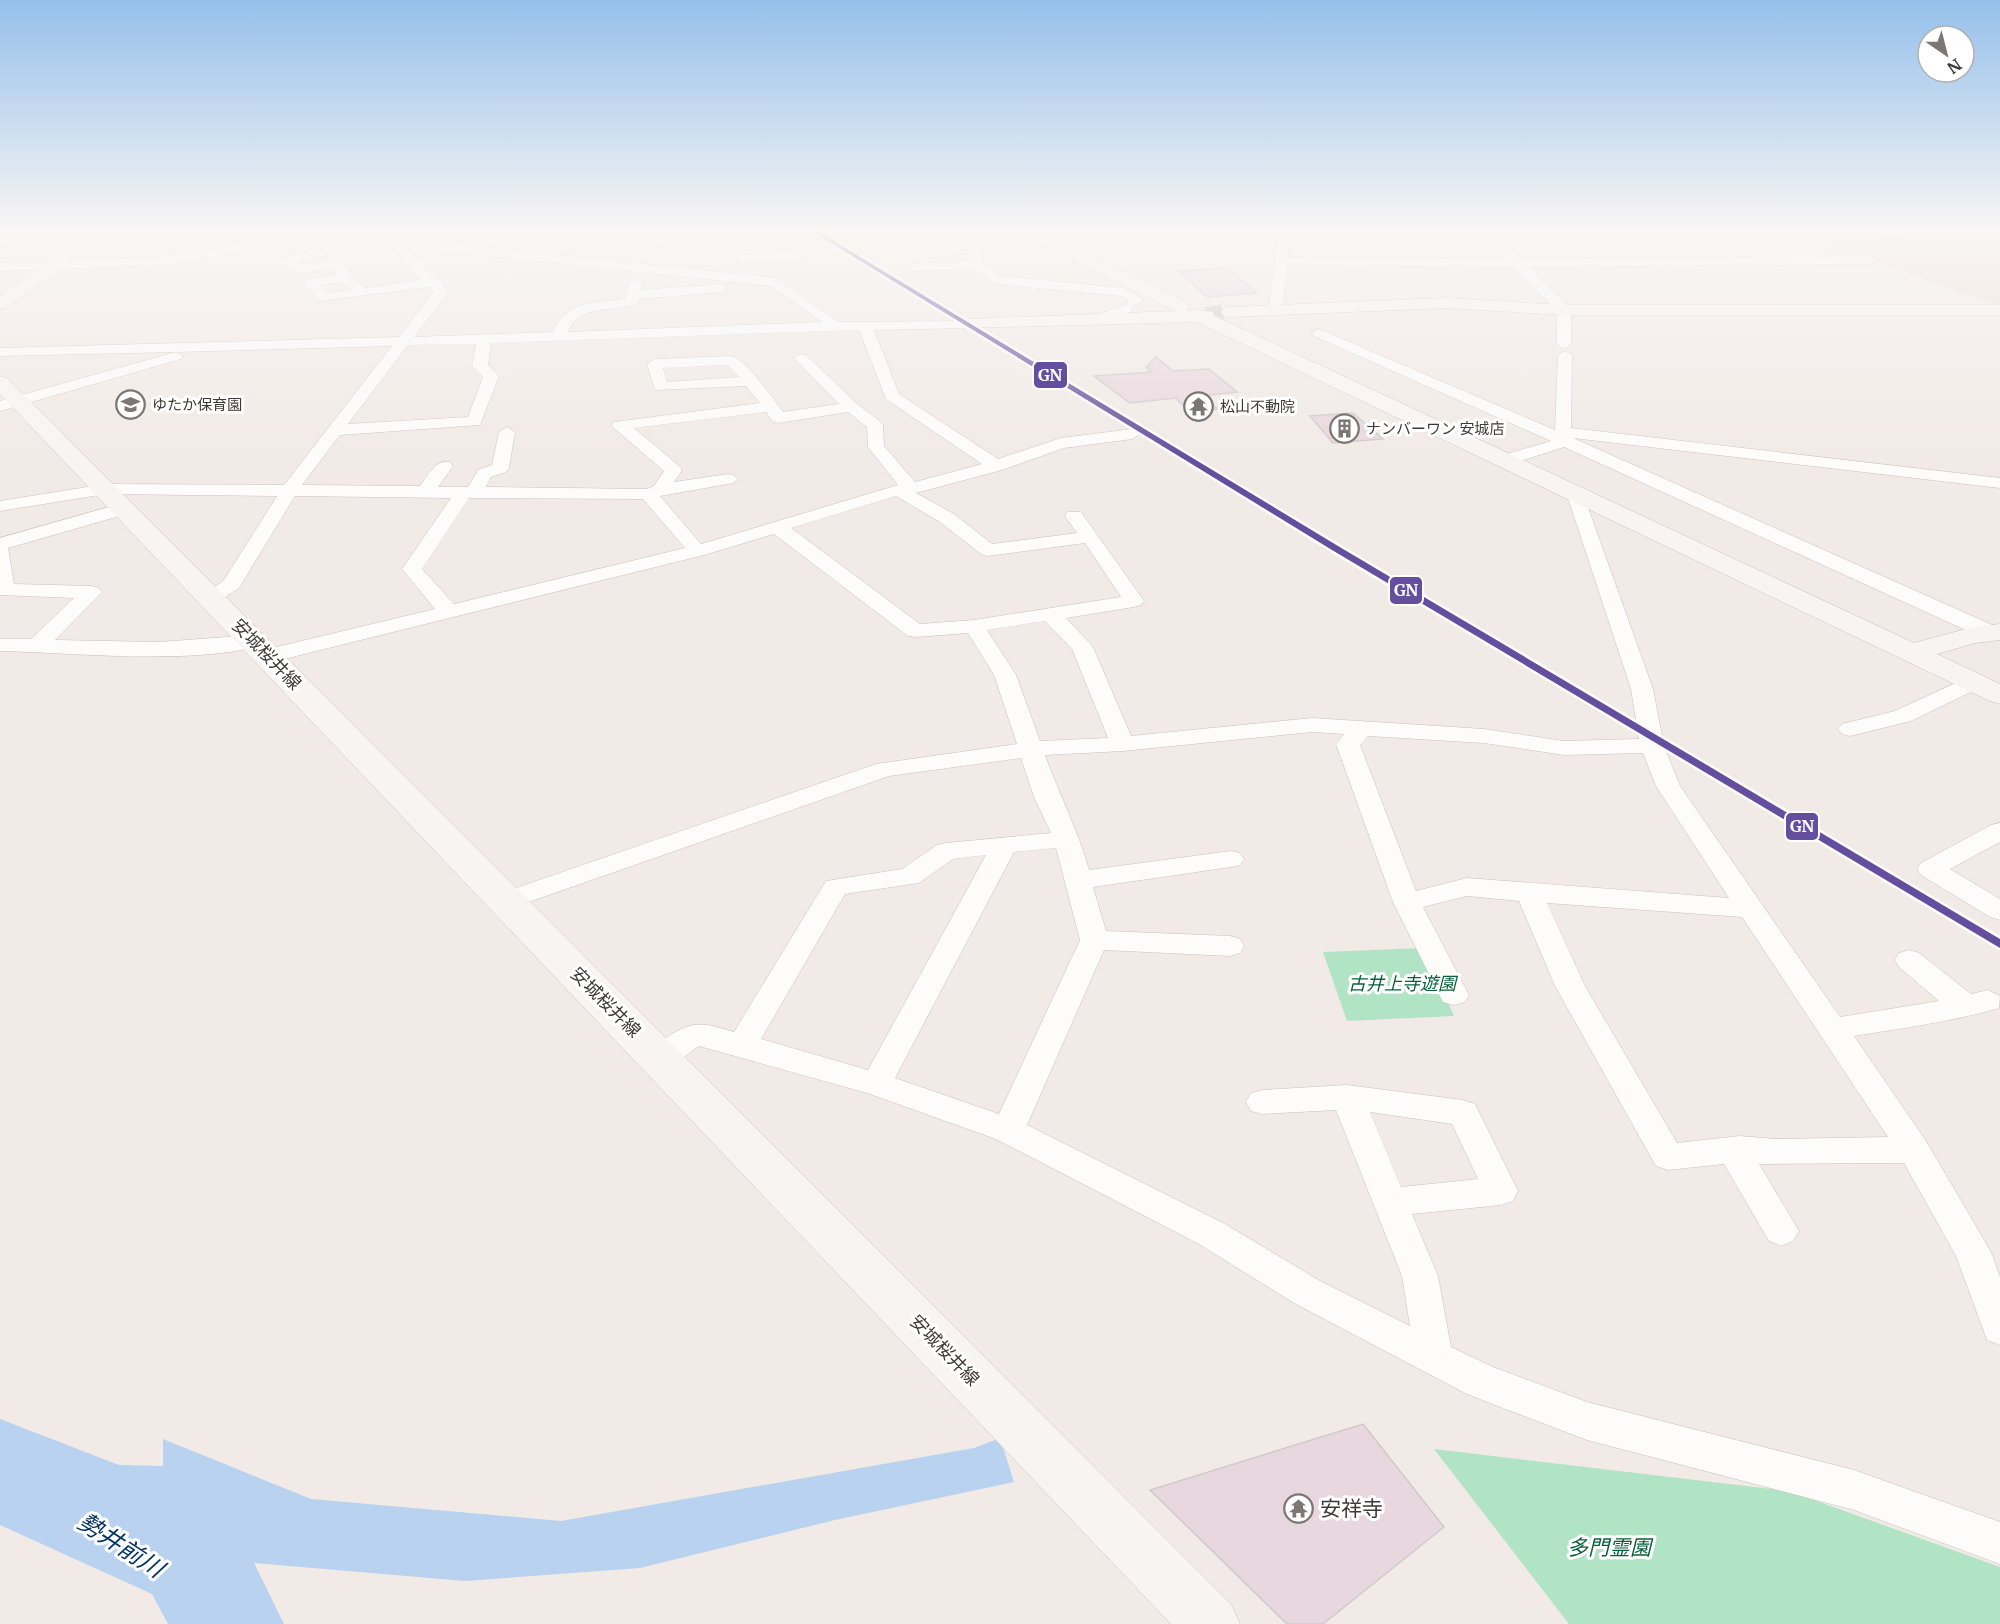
<svg xmlns="http://www.w3.org/2000/svg" width="2000" height="1624" viewBox="0 0 2000 1624" font-family="Merriweather,'Noto Sans JP',serif">
  <style>
    .built { fill: #eadbd3 }
    .green { fill: #b1e4c4 }
    .water { fill: #b8d2f0 }
    .building { fill: #e8d7df; stroke: #cfcaca; stroke-width: 1.5 }
    .lines { fill: none; stroke-linecap: round; stroke-linejoin: round }
    .secondary-tunnel { stroke: #cdc7c3; stroke-width: 17; stroke-dasharray: 17 9; stroke-linecap: butt }
    .street-casing { stroke: #c8c2be; stroke-width: 1 }
    .secondary-casing { stroke: #c8c2be; stroke-width: 1 }
    .street { fill: #fdfcfb; fill-rule: evenodd }
    .secondary { fill: #f8f4f1; fill-rule: evenodd }
    .rail-1-casing { stroke: #fff; stroke-width: 5 }
    .rail-1 { fill: #654e9e; fill-rule: evenodd }
    .labels { text-anchor: middle; dominant-baseline: central; stroke-width: 6; stroke-linejoin: round; paint-order: stroke }
    .far-poi-label { font-size: 15px; fill: #3e3936; stroke: #fff; text-anchor: start }
    .street-label { font-size: 18px; fill: #3e3936; stroke: #fff }
    .park-label { font-size: 18px; font-style: italic; fill: #0a5f3b; stroke: #fff }
    .near-poi-label { font-size: 21px; fill: #3e3936; stroke: #fff; text-anchor: start }
    .near-park-label { font-size: 21px; font-style: italic; fill: #0a5f3b; stroke: #fff }
    .near-water-label { font-size: 24px; font-style: italic; fill: #063564; stroke: #fff }
    .line-badge { stroke: #fff; stroke-width: 2 }
    .badge-label { font-size: 16px; text-anchor: middle; font-weight: bold; fill: #fff }
  </style>
  <rect width="100%" height="100%" fill="#f1eae6"/>
  <polygon class="built" points="1904,232 2000,232 2000,304 1994,304 1824,244"/>
  <g class="green">
    <polygon points="1424,948 1454,1016 1347,1021 1323,952"/>
    <polygon points="1434,1449 1789,1491 2000,1567 2000,1624 1569,1624"/>
  </g>
  <polygon class="water" points="0,1419 119,1465 163,1466 163,1439 311,1499 561,1521 974,1448 1000,1438 1014,1482 835,1520 640,1568 465,1581 254,1563 284,1624 168,1624 152,1594 0,1525"/>
  <g class="building">
    <polygon points="1228,268 1257,293 1207,297 1179,271"/>
    <polygon points="1156,357 1173,371 1209,369 1237,392 1202,396 1218,409 1190,413 1176,398 1130,403 1094,376 1151,372 1146,367"/>
    <polygon points="1353,413 1383,439 1333,443 1310,416"/>
    <polygon points="1363,1424 1444,1527 1323,1624 1287,1624 1150,1490"/>
  </g>
  <g class="lines">
    <polyline class="secondary-tunnel" points="1206,316 1230,312"/>
    <defs>
      <g id="street">
        <polygon points="43,232 101,232 95,236 0,243 0,235"/>
        <polygon points="192,232 206,232 191,245 183,245 183,239"/>
        <path d="M311,232H340L334,236L302,241L327,253L325,256L298,262L305,265L329,260L347,266L349,276L366,288L422,280L391,245L393,242L407,239L775,278L839,322L974,321L976,324L974,327L969,328L874,330L899,394L998,459L1061,438L1132,429L1140,434L1132,439L1064,448L1002,470L916,493L954,514L992,544L1077,533L1065,516L1067,512H1081L1144,601L1141,605L1134,607L1066,618L1093,647L1131,736L1312,718L1484,729L1564,741L1639,739L1631,689L1566,492L1569,488H1581L1653,689L1664,746L1680,786L1840,1017L1939,1001L1899,967L1895,960L1899,953L1909,950L1919,953L1971,994L1988,990L2000,996L1999,1008C1951,1022 1902,1028 1854,1036L1926,1141L1991,1252L2000,1277V1345L1987,1340L1956,1256L1904,1163L1759,1164L1799,1231L1793,1241L1781,1246L1769,1241L1724,1164L1668,1170L1656,1166L1555,986L1519,901L1467,896L1423,907L1469,995L1465,1002L1454,1005L1443,1002L1393,902L1336,744L1344,734L1312,732L1123,751L1045,755C1059,794 1078,830 1089,870L1231,851L1240,853L1244,859L1240,865L1231,867L1093,887L1106,931L1230,936L1240,939L1244,946L1240,953L1230,956L1104,950L1027,1125L1225,1224L1320,1281L1410,1326L1402,1276L1336,1110L1262,1114L1251,1111L1246,1102L1251,1093L1262,1090L1347,1085L1463,1100L1475,1104L1518,1191L1513,1201L1501,1205L1412,1214L1438,1276L1451,1347L1493,1367L1587,1402L1854,1470L2000,1522V1564L1854,1510L1587,1440L1495,1405L1465,1393L1294,1303L1199,1244L996,1139L867,1093L699,1046C683,1057 670,1071 650,1065L645,1057C651,1048 658,1044 666,1038C694,1019 703,1023 734,1032L826,881L902,869L937,845L946,843L1051,833L1034,797L1021,758L889,776L506,910L496,907L492,901L496,895L876,764L1017,744L994,675L968,633L916,637L908,636L774,534L704,555L268,663L260,661L257,656L260,651L435,609L402,569L451,498L295,496L239,588L219,601H205L202,597L224,580L277,496L106,494L0,511V501L106,484L284,485L392,346L176,352L183,356L181,359L0,411V401L176,352L0,356V348L399,337L434,292L429,287L319,301L304,283L306,280L336,275V271L328,268L304,273L281,265L279,262L281,259L309,252L287,244L163,265L0,271V263L163,257ZM406,247L771,286L822,322L568,332C578,305 612,311 636,305L639,299L721,292L728,288L721,284L641,290L643,283L636,279L629,283L625,299C595,303 567,300 553,332L414,337L448,292L440,279L435,278ZM340,282L352,290L327,293L320,285ZM859,330L886,399L982,464L915,482L884,446L883,425L881,422L857,404L806,355L801,354L794,358L839,404L783,412C773,399 746,359 731,356L655,359L647,364L655,390L746,386L760,403L614,422L612,425L614,428L664,471L654,486L647,489L486,487L491,477L506,472L509,468L515,432L507,427L499,432L492,465L478,470L468,487H438L453,466L450,462C435,459 428,475 420,486L302,485L340,435L480,425L499,376L488,365L491,343ZM476,344L472,366L483,377L468,417L348,424L408,345ZM727,365L739,377L667,382L663,368ZM766,412L772,421L778,423L848,412L867,427L868,447L898,485L701,544L660,496L728,484L734,483L737,479L734,475L728,474L674,482L682,470L679,466L634,428ZM896,496L940,522L981,554L988,556L1085,543L1121,597L974,620L920,624L791,528ZM469,498L643,499L685,548L454,604L422,569ZM1045,621L1072,649L1108,738L1040,741L1016,675L987,630ZM1368,736L1484,743L1564,755L1643,753L1656,786L1729,898L1467,878L1416,891L1360,745ZM1056,848L1080,940L999,1114L895,1078L1014,852ZM986,855L868,1070L761,1039L845,894L919,883L953,859ZM1547,903L1742,917L1888,1137L1776,1139L1739,1136L1677,1143L1585,986ZM1370,1112L1452,1124L1478,1179L1401,1187Z"/>
        <polygon points="673,232 701,232 695,236 609,251 603,247 609,243"/>
        <polygon points="769,232 783,232 811,255 805,259 743,263 739,262 724,237 726,234 734,234 747,255 793,252"/>
        <path d="M834,232H852L889,242L923,244L974,241L1015,232H1033L1032,236L980,247L983,264L1001,276L1124,288L1144,300L1132,306V311L1101,322L1094,318L1096,315L1128,304V300L1121,296L997,284L974,269L915,271L911,270L909,267L911,264L970,261L968,249C935,251 860,255 834,232Z"/>
        <polygon points="1277,232 1289,232 1288,257 1507,259 1482,232 1495,232 1522,259 1871,256 1877,260 1871,264 1529,267 1571,310 1571,345 1564,349 1557,345 1557,311 1515,267 1288,265 1282,309 1280,312 1270,312 1268,309 1276,261"/>
        <polygon points="1319,329 1555,430 1558,355 1565,351 1572,355 1571,428 2000,478 2000,488 1573,438 1999,628 2000,635 1991,639 1983,638 1564,447 1512,464 1500,464 1497,460 1500,456 1551,441 1314,336 1312,333"/>
        <path d="M123,503L130,505L132,509L130,513L8,548L14,584L92,586L99,588L102,592L55,640L159,642L254,635L262,636L265,641L262,646C182,665 82,653 0,651V639H31L74,598L0,595V538Z"/>
        <polygon points="1973,675 1981,677 1984,682 1981,687 1911,721 1850,736 1842,734 1838,729 1842,724 1895,711"/>
        <polygon points="2000,823 2000,842 1950,869 2000,899 2000,920 1990,917 1921,875 1917,869 1921,863 1991,825"/>
      </g>
      <g id="secondary">
        <polygon points="71,232 87,232 60,269 6,308 0,309 0,296 48,263"/>
        <polygon points="1018,232 1039,232 1187,303 1190,307 1186,311 1198,310 1212,312 1215,316 1914,643 1973,627 2000,624 2000,640 1975,643 1937,654 2000,684 2000,704 1990,701 1197,322 963,328 960,324 963,320 969,319 1176,311"/>
        <polygon points="1446,298 1564,305 2000,305 2000,315 1564,315 1446,308 1230,317 1224,316 1221,312 1224,308 1230,307"/>
        <polygon points="0,376 7,378 1231,1604 1240,1624 1171,1624 0,394"/>
      </g>
    </defs>
    <use href="#street" class="street-casing"/>
    <use href="#secondary" class="secondary-casing"/>
    <use href="#street" class="street"/>
    <use href="#secondary" class="secondary"/>
    <defs>
      <polygon id="rail-1" points="813,232 819,232 1338,546 2000,939 2000,948 1332,550"/>
    </defs>
    <use href="#rail-1" class="rail-1-casing"/>
    <use href="#rail-1" class="rail-1"/>
  </g>
  <linearGradient id="sky" x2="0" y2="1"><stop stop-color="#95c0eb"/><stop offset="0.5" stop-color="#f9f6f4"/><stop offset="1" stop-color="#f9f6f4" stop-opacity="0"/></linearGradient>
  <rect width="2000" height="460" fill="url(#sky)"/>
  <defs>
    <symbol id="school-ring" viewBox="-11 -11 22 22"><circle r="9.5" fill="#fff" stroke="#7d7774" stroke-width="1.5"/><path d="M0-5L7-2L0 1L-7-2ZM-4 1L0 2.5L4 1V4Q0 6-4 4Z" fill="#7d7774"/></symbol>
    <symbol id="temple-ring" viewBox="-11 -11 22 22"><circle r="9.5" fill="#fff" stroke="#7d7774" stroke-width="1.5"/><path d="M0-6L5-2H3V0L6.5 2.5H4V6H1.5V3h-3V6H-4V2.5H-6.5L-3 0V-2H-5Z" fill="#7d7774"/></symbol>
    <symbol id="building-ring" viewBox="-11 -11 22 22"><circle r="9.5" fill="#fff" stroke="#7d7774" stroke-width="1.5"/><path d="M-4-6H4V6H1V3H-1V6H-4ZM-2.5-4.3h1.7v1.8h-1.7ZM.8-4.3h1.7v1.8H.8ZM-2.5-1h1.7V.8h-1.7ZM.8-1h1.7V.8H.8Z" fill="#7d7774"/></symbol>
  </defs>
  <g fill-rule="evenodd">
    <use href="#school-ring" x="114" y="388" width="33" height="33"/>
    <use href="#temple-ring" x="1182" y="390" width="33" height="33"/>
    <use href="#building-ring" x="1328" y="412" width="33" height="33"/>
    <use href="#temple-ring" x="1282" y="1492" width="33" height="33"/>
  </g>
  <g class="labels">
    <g class="far-poi-label">
      <text x="152" y="404">ゆたか保育園</text>
      <text x="1220" y="406">松山不動院</text>
      <text x="1366" y="428">ナンバーワン 安城店</text>
    </g>
    <g class="street-label">
      <text transform="translate(267 654) rotate(46)">安城桜井線</text>
      <text transform="translate(606 1002) rotate(45)">安城桜井線</text>
      <text transform="translate(945 1350) rotate(46)">安城桜井線</text>
    </g>
    <g class="park-label">
      <text x="1402" y="983">古井上寺遊園</text>
    </g>
    <g class="near-poi-label">
      <text x="1320" y="1508">安祥寺</text>
    </g>
    <g class="near-park-label">
      <text x="1609" y="1547">多門霊園</text>
    </g>
    <g class="near-water-label">
      <text transform="translate(121 1545) rotate(33)">勢井前川</text>
    </g>
  </g>
  <g class="line-badge">
    <rect x="1033" y="361" width="35" height="28" rx="6" fill="#654e9e"/>
    <rect x="1389" y="576" width="34" height="29" rx="6" fill="#654e9e"/>
    <rect x="1785" y="812" width="34" height="29" rx="6" fill="#654e9e"/>
  </g>
  <g class="badge-label">
    <text x="1050" y="381">GN</text>
    <text x="1406" y="596">GN</text>
    <text x="1802" y="832">GN</text>
  </g>
  <g transform="translate(1946 54) rotate(145)"><circle r="28" fill="#ffffff" stroke="#b2b0af" stroke-width="1.5"/>
  <path d="M0-4.5L10 22L0 15L-10 22Z" fill="#7d7774"/>
  <text y="-9" font-size="16" font-weight="bold" text-anchor="middle" fill="#3e3936">N</text>
  </g>
</svg>
